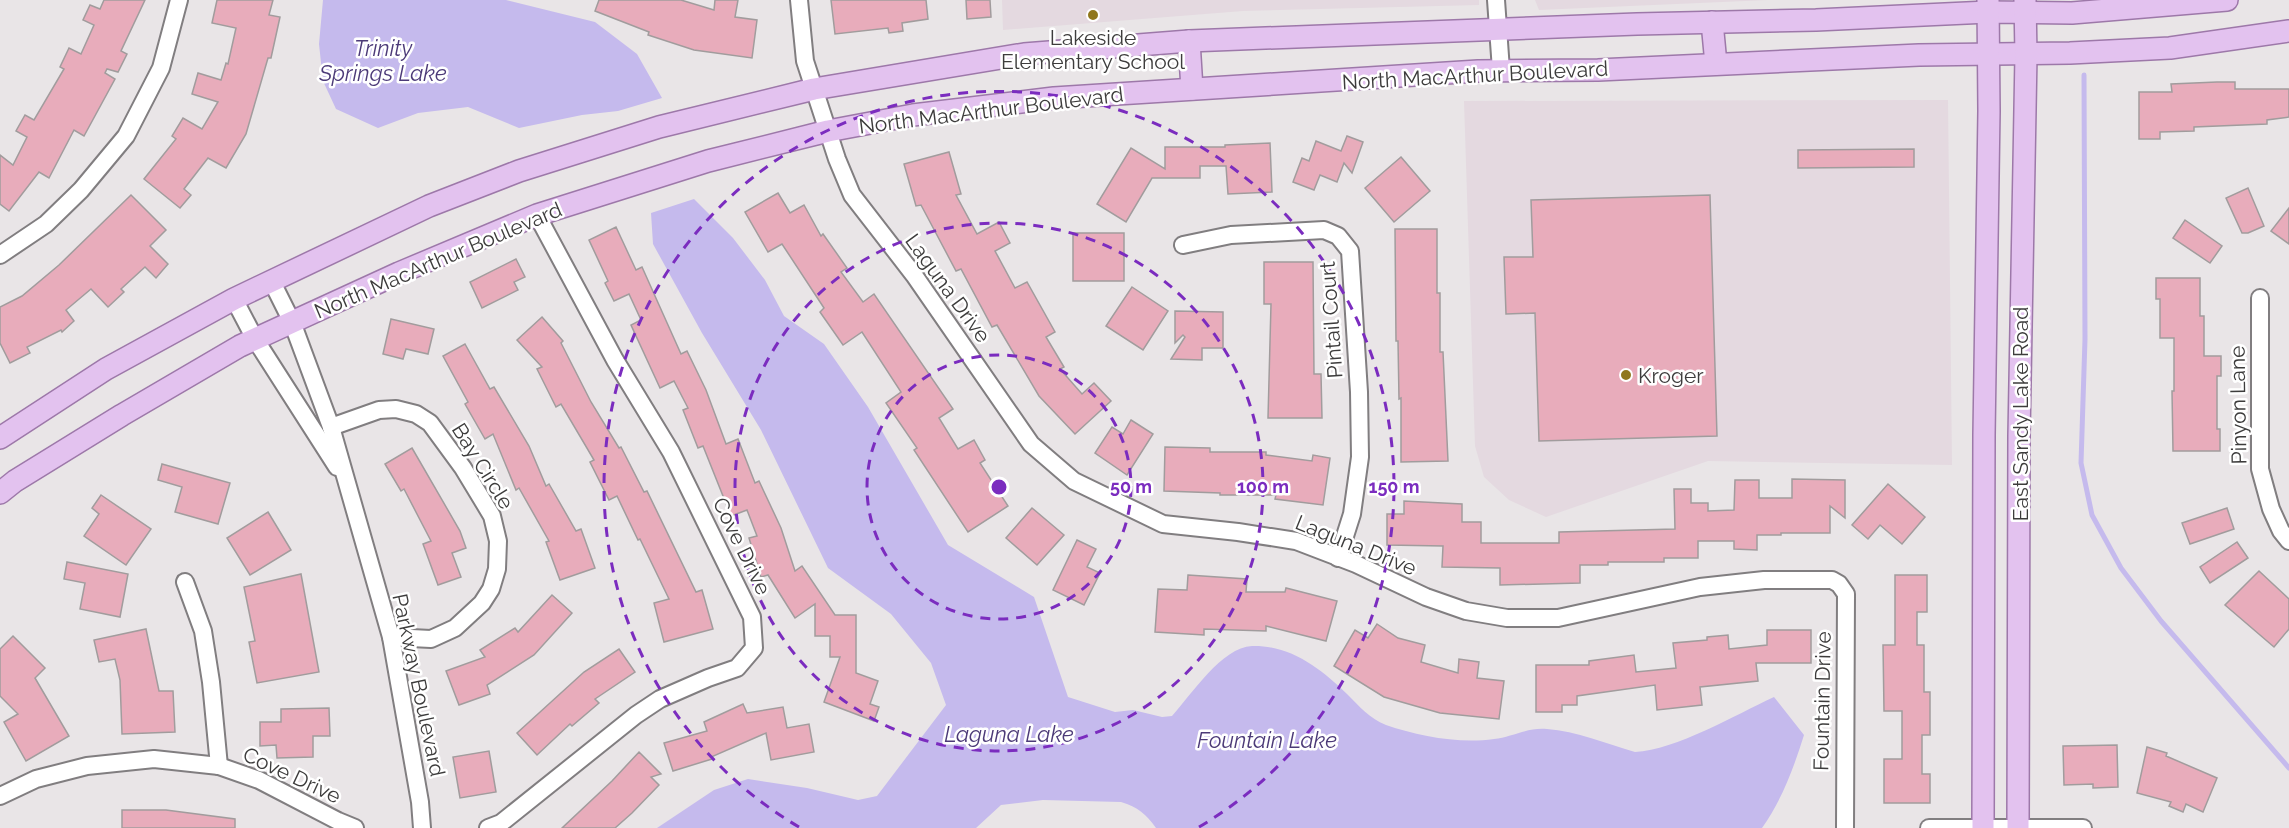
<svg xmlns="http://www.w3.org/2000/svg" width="2289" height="828" viewBox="0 0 2289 828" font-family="Raleway,sans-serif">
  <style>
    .built { fill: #e4d9e0 }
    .water { fill: #c5baed }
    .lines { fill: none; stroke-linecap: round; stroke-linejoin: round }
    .stream { stroke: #c5baed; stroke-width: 5 }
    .building { fill: #e8acbb; stroke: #a19c9d; stroke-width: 1.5 }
    .minor-casing { stroke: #817e80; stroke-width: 20 }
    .major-casing { stroke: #9d78a9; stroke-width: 24 }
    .minor { stroke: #fff; stroke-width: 16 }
    .major { stroke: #e3c2ef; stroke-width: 21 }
    .ring { fill: none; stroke: #7b2cbf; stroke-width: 3; stroke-dasharray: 10 8 }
    .poi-dot { fill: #90771c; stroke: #fff; stroke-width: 2 }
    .labels { text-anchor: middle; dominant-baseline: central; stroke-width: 5; stroke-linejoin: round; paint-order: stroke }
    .poi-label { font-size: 21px; fill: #3d3c3c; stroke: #fff }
    .street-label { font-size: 21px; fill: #3d3c3c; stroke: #fff }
    .water-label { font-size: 22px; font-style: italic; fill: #4c3a78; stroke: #fff }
    .centre { fill: #7b2cbf; stroke: #fff; stroke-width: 3 }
    .ring-label { font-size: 18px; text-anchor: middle; font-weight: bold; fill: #7b2cbf; stroke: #fff; stroke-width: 5; stroke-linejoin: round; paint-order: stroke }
  </style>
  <rect width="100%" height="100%" fill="#e9e5e7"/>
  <g class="built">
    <polygon points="1002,0 1479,0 1479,5 1243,11 1003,30"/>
    <polygon points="1535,0 1768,0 1539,10"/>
    <polygon points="1948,100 1952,465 1708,461 1546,517 1509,500 1484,477 1475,446 1464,101"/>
  </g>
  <g class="water">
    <polygon points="323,0 506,0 595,22 637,54 662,98 618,111 582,115 519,128 468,107 418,113 378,128 336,109 323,81 319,44"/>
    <path d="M694,199L733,238L765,280L784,316L824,344L868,407L948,545L1034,597L1068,697L1115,712L1133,710L1162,717L1172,716C1191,695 1222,647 1252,646C1291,645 1321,669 1347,694C1360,707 1369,718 1386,725C1418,736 1459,744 1494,739C1512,737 1528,727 1547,729C1576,731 1607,744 1635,752C1676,750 1735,715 1774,697L1804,735C1794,767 1782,800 1762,828H1156C1146,814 1138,807 1121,802L1043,800L1001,805L976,828H657L714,790L748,779L807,788L858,800L877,796L946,705L931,663L891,614L828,568L761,430L702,333L653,244L651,213Z"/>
  </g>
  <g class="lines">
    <polyline class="stream" points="2084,75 2085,339 2081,463 2092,515 2121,568 2161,621 2289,768"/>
  </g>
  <g class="building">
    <polygon points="104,0 145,0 121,51 127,54 118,72 107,69 105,73 115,79 84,136 74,130 49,178 39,172 9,211 0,204 0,155 13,165 27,137 16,131 25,115 34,120 64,69 60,67 69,48 81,54 94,25 83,20 90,5 100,9"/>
    <polygon points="217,0 273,0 269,15 280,17 271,58 268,58 246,134 226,168 208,158 184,189 191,195 180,208 144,179 176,139 172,136 183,118 202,129 218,102 192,94 198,73 221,80 226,63 228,64 236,28 212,23"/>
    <polygon points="599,0 681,0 714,10 715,0 738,0 735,17 757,20 752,58 694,50 648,35 649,32 595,11"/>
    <polygon points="831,0 926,0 928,19 902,23 903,31 889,33 888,28 835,34"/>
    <polygon points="966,0 990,0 991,17 967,19"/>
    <polygon points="2217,82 2235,82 2235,89 2289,89 2289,117 2267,120 2267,124 2194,127 2194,131 2160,132 2160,139 2139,139 2139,92 2172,92 2171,84"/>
    <polygon points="1347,136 1363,142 1352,173 1344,163 1337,182 1320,175 1314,190 1293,182 1302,158 1309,161 1316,141 1341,151"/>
    <polygon points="1270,143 1272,192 1228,194 1226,166 1200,166 1200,178 1152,178 1126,222 1097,204 1131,148 1165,169 1165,147 1225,147 1225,145"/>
    <polygon points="1914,149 1914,167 1798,168 1798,150"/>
    <polygon points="949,152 961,194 956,195 977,234 999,222 1010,243 995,251 1015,288 1027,282 1055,332 1046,337 1064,367 1060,369 1082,394 1094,383 1111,401 1075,434 1039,396 997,325 992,327 961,269 956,271 921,205 916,206 904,164"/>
    <polygon points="1401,157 1430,191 1394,222 1365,188"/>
    <polygon points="2248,188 2264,226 2248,233 2242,233 2226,198"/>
    <polygon points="778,193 790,213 804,205 821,236 823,234 847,268 841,272 863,302 874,294 953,409 939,418 958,449 974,440 985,460 980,463 1008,506 968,532 914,450 917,448 886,403 901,392 862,332 843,345 820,312 824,308 782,244 768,252 745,212"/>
    <polygon points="131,195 166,230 150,246 168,264 156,278 145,267 121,289 124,292 108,307 91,289 66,310 74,321 62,332 61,330 27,347 30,353 10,363 0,343 0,307 22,296 59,265"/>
    <polygon points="1710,195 1717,436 1539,441 1535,313 1506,314 1504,257 1533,257 1531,200"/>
    <polygon points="2289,208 2289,244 2271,231"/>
    <polygon points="2185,220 2222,246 2210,263 2173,238"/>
    <polygon points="616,227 636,270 642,267 681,354 687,351 706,390 726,444 738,439 755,483 759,481 781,528 795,571 802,566 835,615 856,615 856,673 878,681 870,704 879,707 874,721 824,702 840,657 830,657 830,636 815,636 815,604 795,618 768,575 761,577 749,538 757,536 747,510 731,516 703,446 698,448 683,410 688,408 674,381 660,388 631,325 641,320 629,294 614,301 605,283 608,281 589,240"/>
    <polygon points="1395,229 1437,229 1437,293 1440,293 1440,352 1443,352 1448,461 1401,462 1401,398 1399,399 1398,341 1396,341"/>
    <rect x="1073" y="233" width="51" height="48"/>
    <polygon points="516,259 525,277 514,282 518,290 482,308 470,282"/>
    <polygon points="1264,262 1313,262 1314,374 1321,374 1322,418 1268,418 1271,304 1264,304"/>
    <polygon points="2156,278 2200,278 2200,316 2204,316 2204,356 2221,356 2221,376 2217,376 2217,429 2220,429 2220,451 2173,451 2172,391 2174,391 2174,338 2160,338 2160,299 2156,299"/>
    <polygon points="1132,287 1168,311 1143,350 1106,326"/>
    <polygon points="1175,311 1223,312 1223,348 1202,348 1202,360 1171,359 1185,337 1183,335 1175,343"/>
    <polygon points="542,317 563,341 561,343 591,402 619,448 621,447 644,492 647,491 696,592 702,590 713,629 664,642 654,603 669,599 640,539 638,540 617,496 609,500 590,462 594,460 561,404 556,407 537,369 542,367 517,340"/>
    <polygon points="391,319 434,329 428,354 406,349 403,359 383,354"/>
    <polygon points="465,344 490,389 494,387 529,446 546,486 549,484 576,531 581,529 595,568 560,580 546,542 549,541 519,488 516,490 493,434 485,439 465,404 468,402 443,356"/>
    <polygon points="1131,420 1153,434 1127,475 1095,453 1112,427 1123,434"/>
    <polygon points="1165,447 1210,448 1210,452 1266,452 1266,455 1312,461 1313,455 1330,458 1323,505 1275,499 1276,495 1220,495 1220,493 1164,491"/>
    <polygon points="412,448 460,531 466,548 452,553 461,577 438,585 423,544 431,541 404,489 401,491 385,464"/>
    <polygon points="162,464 230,483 218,524 175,512 182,487 158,480"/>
    <polygon points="1792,479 1845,480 1845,518 1830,506 1830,533 1781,533 1781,535 1757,535 1757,550 1734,549 1734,541 1698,541 1698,558 1664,558 1664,562 1608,562 1608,565 1580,565 1580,583 1500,585 1500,568 1442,567 1443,546 1387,545 1387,514 1404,514 1404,501 1462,504 1462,522 1481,522 1481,543 1559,543 1559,532 1675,529 1674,489 1691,489 1691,503 1708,503 1708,511 1734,510 1735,480 1759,480 1759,498 1792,498"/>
    <polygon points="1888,484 1925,517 1902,544 1880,525 1868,539 1852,525"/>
    <polygon points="101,495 151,529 126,565 84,536 99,514 92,508"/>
    <polygon points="1032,508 1064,535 1037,565 1006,538"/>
    <polygon points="2227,508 2234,529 2190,544 2182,523"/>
    <polygon points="268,512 291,550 250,575 227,538"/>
    <polygon points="1077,540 1096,549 1087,567 1100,573 1084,605 1053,590"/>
    <polygon points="2237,542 2248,558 2210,583 2200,567"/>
    <polygon points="67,562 128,574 120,617 80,609 85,583 64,579"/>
    <polygon points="2259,571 2289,599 2289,629 2274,647 2225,605"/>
    <polygon points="301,574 319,672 257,683 249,642 255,641 244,587"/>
    <polygon points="1188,575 1247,579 1246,592 1285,592 1286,588 1337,601 1326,641 1266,626 1266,631 1204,629 1204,635 1155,632 1158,589 1187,590"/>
    <polygon points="1895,575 1927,575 1927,612 1917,612 1917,645 1924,645 1924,692 1930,692 1930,735 1922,735 1922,774 1930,774 1930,803 1884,803 1884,759 1902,759 1902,711 1884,711 1883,645 1895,645"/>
    <polygon points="552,595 572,613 534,655 487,685 490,694 459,705 446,671 485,657 480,650 515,628 518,632"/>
    <polygon points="1377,624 1398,638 1425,645 1421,662 1458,673 1459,659 1479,662 1477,678 1504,681 1499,719 1440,713 1384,697 1334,666 1355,630 1368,638"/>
    <polygon points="146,629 159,691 173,691 175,732 122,734 120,680 115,659 99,662 94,640"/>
    <polygon points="1767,630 1811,630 1811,663 1756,663 1758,681 1700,687 1702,705 1657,710 1655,685 1577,696 1577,705 1562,705 1562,712 1536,712 1536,665 1589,665 1589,661 1634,655 1636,672 1676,668 1673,643 1707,640 1707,637 1728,635 1729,649 1767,645"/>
    <polygon points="13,636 45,668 35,678 69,736 26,761 4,722 18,714 0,696 0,649"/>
    <polygon points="619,649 635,672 595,699 599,703 572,726 570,724 537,755 517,733 584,672"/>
    <polygon points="743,704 747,713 783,707 787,728 809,724 814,752 771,760 766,733 711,757 712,759 673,771 664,743 707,731 704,722"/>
    <polygon points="329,708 330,736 313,736 313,757 277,758 276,745 260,746 260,722 281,722 281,709"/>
    <polygon points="2117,745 2118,787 2093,788 2093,784 2064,785 2063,746"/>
    <polygon points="2147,747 2167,753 2166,756 2217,778 2203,812 2186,804 2183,812 2169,806 2171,802 2137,793"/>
    <polygon points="489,751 496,792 460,798 453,757"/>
    <polygon points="639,752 661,774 651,777 659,785 632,813 615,828 562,828 612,781"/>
    <polygon points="122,810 166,810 235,819 235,828 122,828"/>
  </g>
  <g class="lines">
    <defs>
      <g id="minor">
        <polyline points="799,0 805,61 837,159 852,195 914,275 1031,444 1074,481 1163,524 1238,532 1296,541 1356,564 1426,597 1466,611 1507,618 1558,618 1700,587 1764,580 1832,580 1839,584 1846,594 1845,828"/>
        <polyline points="1496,0 1501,70"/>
        <polyline points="1183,245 1231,235 1324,230 1338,236 1350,251 1359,392 1360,457 1352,514 1338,558"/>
        <polyline points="0,255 46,224 81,190 126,136 161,68 179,0"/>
        <polyline points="271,280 292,322 331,427 391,637 420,802 422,828"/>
        <polyline points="2260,298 2260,469 2271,509 2281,531 2289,541"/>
        <polyline points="234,299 255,339 337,467"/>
        <polyline points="331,427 379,410 396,409 416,414 430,423 463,468 492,516 498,541 497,569 491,589 482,603 455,628 431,639 391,637"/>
        <polyline points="185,582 203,631 211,682 219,766"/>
        <polyline points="0,796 36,779 87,766 154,759 219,766 259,780 338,821 355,828"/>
        <polyline points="488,828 501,823 636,715 660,699 708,678 737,668 754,648 752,617 671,452 615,360 537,215"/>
        <polyline points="1929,828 2083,828"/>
      </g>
      <g id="major">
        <polyline points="1712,22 1716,64"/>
        <polyline points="1189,41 1192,89"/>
        <polyline points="0,438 106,369 234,299 429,206 519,171 659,127 814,89 1024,54 1189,41 1637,24 1816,20 1988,12 2072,13 2227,0"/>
        <polyline points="0,493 15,481 122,415 240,346 399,273 537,215 708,161 828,131 913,115 1054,98 1478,71 1598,70 1919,55 2070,53 2170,48 2289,31"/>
        <polyline points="1983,828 1984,435 1989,111 1988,0"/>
        <polyline points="2018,828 2019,436 2026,55 2025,0"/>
      </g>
    </defs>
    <use href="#minor" class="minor-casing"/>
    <use href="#major" class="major-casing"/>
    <use href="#minor" class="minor"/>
    <use href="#major" class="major"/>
  </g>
  <g class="ring">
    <circle cx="999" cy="487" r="132"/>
    <circle cx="999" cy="487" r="264"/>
    <path d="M799 827A395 395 0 1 1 1199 827"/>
  </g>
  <g class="poi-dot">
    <circle cx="1093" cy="15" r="6"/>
    <circle cx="1626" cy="375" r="6"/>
  </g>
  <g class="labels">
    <g class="poi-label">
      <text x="1093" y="37">Lakeside<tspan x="1093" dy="24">Elementary School</tspan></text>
      <text x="1638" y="375" text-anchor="start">Kroger</text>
    </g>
    <g class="street-label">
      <text transform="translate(1475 75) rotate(-3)">North MacArthur Boulevard</text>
      <text transform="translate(991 110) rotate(-7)">North MacArthur Boulevard</text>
      <text transform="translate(438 260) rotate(-23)">North MacArthur Boulevard</text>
      <text transform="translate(948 288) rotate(54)">Laguna Drive</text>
      <text transform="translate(1331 320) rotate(-94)">Pintail Court</text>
      <text transform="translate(2238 405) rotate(-91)">Pinyon Lane</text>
      <text transform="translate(2020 414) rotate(-90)">East Sandy Lake Road</text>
      <text transform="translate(483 466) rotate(58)">Bay Circle</text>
      <text transform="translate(1356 545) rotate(22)">Laguna Drive</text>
      <text transform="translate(742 546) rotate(64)">Cove Drive</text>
      <text transform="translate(419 685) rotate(78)">Parkway Boulevard</text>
      <text transform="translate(1822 701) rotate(-89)">Fountain Drive</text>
      <text transform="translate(292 775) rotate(25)">Cove Drive</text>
    </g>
    <g class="water-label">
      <text x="383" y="48">Trinity<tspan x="383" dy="25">Springs Lake</tspan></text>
      <text x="1009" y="734">Laguna Lake</text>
      <text x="1267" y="740">Fountain Lake</text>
    </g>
  </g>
  <circle cx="999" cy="487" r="9" class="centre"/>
  <g class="ring-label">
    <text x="1131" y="493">50 m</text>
    <text x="1263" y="493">100 m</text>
    <text x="1394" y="493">150 m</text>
  </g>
</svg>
